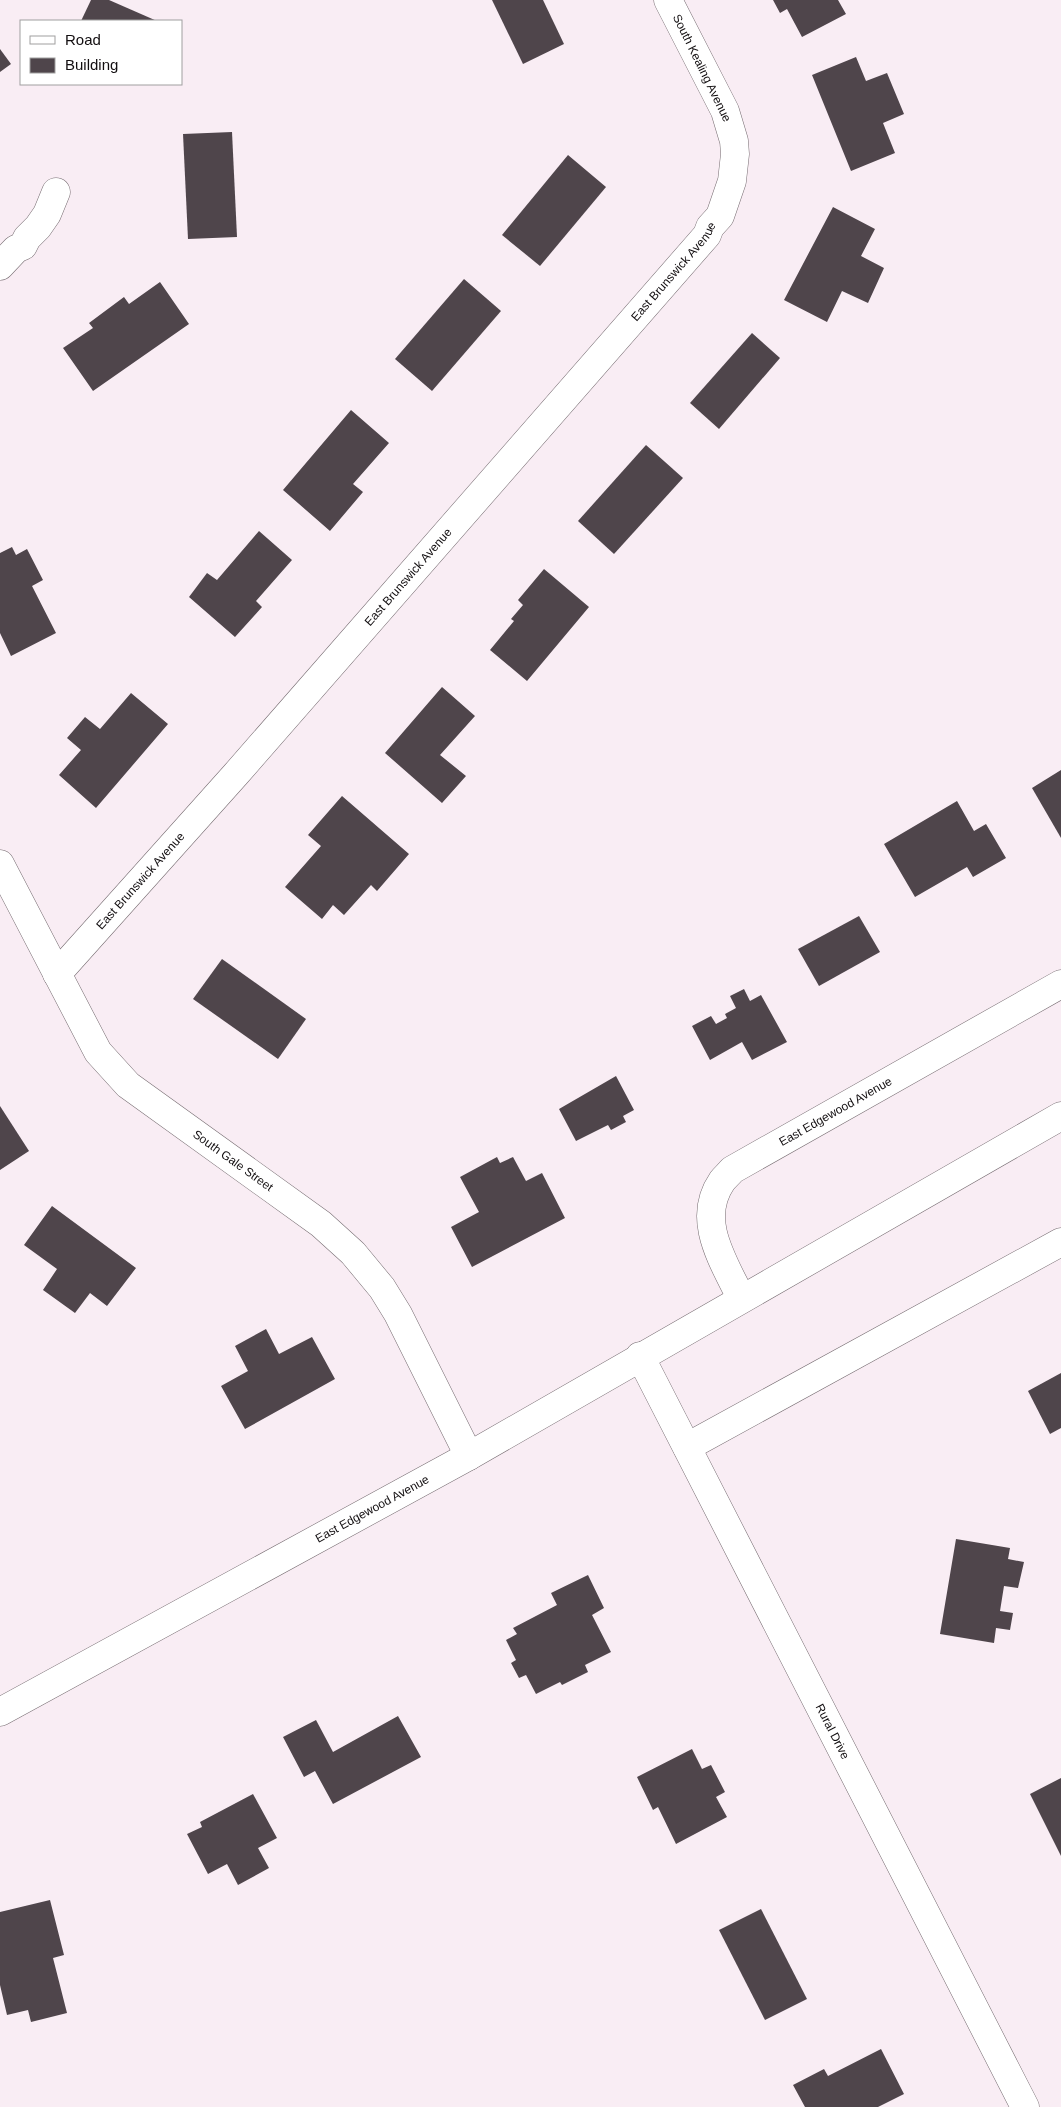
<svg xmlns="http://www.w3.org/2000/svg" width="1061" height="2107" viewBox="0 0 1061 2107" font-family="Arial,sans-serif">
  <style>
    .building { fill: #4f454b }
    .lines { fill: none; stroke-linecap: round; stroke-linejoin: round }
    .minor-casing { stroke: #766c71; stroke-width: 29 }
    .secondary-casing { stroke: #766c71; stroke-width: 29 }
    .minor { stroke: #fff; stroke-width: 28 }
    .secondary { stroke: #fff; stroke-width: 28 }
    .labels { text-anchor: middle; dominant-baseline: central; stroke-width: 5; stroke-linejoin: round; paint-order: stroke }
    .street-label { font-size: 12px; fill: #120e10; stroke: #fff }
  </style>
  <rect width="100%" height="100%" fill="#f9edf4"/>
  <g class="building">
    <polygon points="91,0 109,0 157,21 81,21"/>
    <polygon points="492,0 543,0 564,44 523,64"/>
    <polygon points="773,0 838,0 846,14 802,37 787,9 780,13"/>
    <polygon points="0,49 11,64 0,72"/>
    <polygon points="856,57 866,81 887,73 904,114 883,123 895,153 851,171 812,75"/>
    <polygon points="232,132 237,237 188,239 183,134"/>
    <polygon points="568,155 606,187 540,266 502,235"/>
    <polygon points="833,207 875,229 861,256 884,268 868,303 842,291 827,322 784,300"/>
    <polygon points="464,279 501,311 432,391 395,359"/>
    <polygon points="160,282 189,324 93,391 63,348 93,328 89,323 124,297 129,304"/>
    <polygon points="752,333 780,358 719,429 690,403"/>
    <polygon points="351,410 389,443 353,484 363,492 330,531 283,490"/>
    <polygon points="646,445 683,478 614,554 578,521"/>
    <polygon points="259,531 292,560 256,601 262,607 235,637 189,597 207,573 217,580"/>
    <polygon points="12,547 16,555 27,549 43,580 32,586 56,633 11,656 0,633 0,553"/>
    <polygon points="544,569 589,607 527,681 490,650 514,621 511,619 523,605 518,600"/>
    <polygon points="442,687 475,716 440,755 466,776 442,803 385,753"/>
    <polygon points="131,693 168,724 96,808 59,775 81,750 67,738 85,717 100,729"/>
    <polygon points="1061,770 1061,838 1032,788"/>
    <polygon points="342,796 409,854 377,891 371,885 344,915 333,905 322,919 285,887 321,846 308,835"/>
    <polygon points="957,801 974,831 986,824 1006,858 973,877 967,867 915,897 884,844"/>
    <polygon points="859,916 880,952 819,986 798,949"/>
    <polygon points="222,959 306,1019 278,1059 193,999"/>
    <polygon points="744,989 750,1001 761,995 787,1042 752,1060 742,1042 710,1060 692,1026 711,1016 716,1024 727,1018 725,1014 736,1008 730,996"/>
    <polygon points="616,1076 634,1110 623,1116 626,1122 611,1130 608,1125 576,1141 559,1109"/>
    <polygon points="0,1106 29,1151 0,1170"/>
    <polygon points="497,1157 500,1163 513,1157 526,1181 542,1173 565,1218 472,1267 451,1227 479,1212 460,1177"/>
    <polygon points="52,1206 136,1268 107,1306 90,1293 75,1313 43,1290 57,1269 24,1245"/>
    <polygon points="266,1329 279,1354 312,1337 335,1379 245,1429 221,1386 248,1371 235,1346"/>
    <polygon points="1061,1373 1061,1428 1050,1434 1028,1391"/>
    <polygon points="956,1539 1010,1548 1008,1559 1024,1562 1018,1588 1004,1586 1000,1611 1013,1613 1010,1630 996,1628 994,1643 940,1634"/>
    <polygon points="588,1575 604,1608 592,1615 611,1652 585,1665 588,1672 562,1685 560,1682 536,1694 526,1675 519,1678 511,1663 516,1660 506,1640 517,1634 513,1628 557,1605 551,1593"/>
    <polygon points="398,1716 421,1757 333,1804 315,1771 304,1777 283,1737 316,1720 333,1752"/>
    <polygon points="692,1749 702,1769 711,1765 725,1792 716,1797 727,1817 676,1844 658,1807 653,1810 637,1777"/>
    <polygon points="1061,1778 1061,1856 1030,1794"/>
    <polygon points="253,1794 277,1838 258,1848 269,1868 238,1885 227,1864 208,1874 187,1834 202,1827 200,1822"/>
    <polygon points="50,1900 64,1955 53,1958 67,2013 31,2022 28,2010 7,2015 0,1985 0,1912"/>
    <polygon points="761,1909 807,1999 765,2020 719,1930"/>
    <polygon points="881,2049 904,2094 878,2107 805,2107 793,2085 824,2069 828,2076"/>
  </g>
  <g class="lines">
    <defs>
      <g id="minor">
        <polyline points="0,266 16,249 23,246 27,238 38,227 47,214 56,192"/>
        <path id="s1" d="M0,864L98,1052L128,1085L321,1224L353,1253L382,1288L398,1314L469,1456"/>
        <path id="s2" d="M57,974L236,774L707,235L710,227L720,216L732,181L735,154L734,141L725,111L668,0"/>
        <path id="s3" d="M741,1298C724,1262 695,1220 722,1181C725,1177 729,1174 732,1170L1061,984"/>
        <path id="s4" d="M640,1356L1025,2107"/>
        <polyline points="687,1447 1061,1242"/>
      </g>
      <g id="secondary">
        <path id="s5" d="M0,1712L469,1456L1061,1116"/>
      </g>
    </defs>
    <use href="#minor" class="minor-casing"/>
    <use href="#secondary" class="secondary-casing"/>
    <use href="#minor" class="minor"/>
    <use href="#secondary" class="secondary"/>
  </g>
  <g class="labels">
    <g class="street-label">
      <text transform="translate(702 68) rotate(64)">South Kealing Avenue</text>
      <text stroke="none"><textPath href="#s2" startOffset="935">East Brunswick Avenue</textPath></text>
      <text stroke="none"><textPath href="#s2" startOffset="530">East Brunswick Avenue</textPath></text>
      <text stroke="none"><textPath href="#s2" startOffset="125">East Brunswick Avenue</textPath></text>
      <text stroke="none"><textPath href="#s3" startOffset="259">East Edgewood Avenue</textPath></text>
      <text stroke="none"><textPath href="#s1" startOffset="386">South Gale Street</textPath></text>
      <text stroke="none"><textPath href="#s5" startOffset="424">East Edgewood Avenue</textPath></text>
      <text stroke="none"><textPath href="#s4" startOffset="422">Rural Drive</textPath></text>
    </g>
  </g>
  <rect x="20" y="20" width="162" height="65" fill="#ffffff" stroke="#a09f9f"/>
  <rect x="30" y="36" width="25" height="8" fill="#ffffff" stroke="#a09f9f"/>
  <text x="65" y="45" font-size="15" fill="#120e10">Road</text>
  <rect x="30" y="58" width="25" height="15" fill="#4f454b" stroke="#a09f9f"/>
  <text x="65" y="70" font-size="15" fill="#120e10">Building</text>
</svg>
